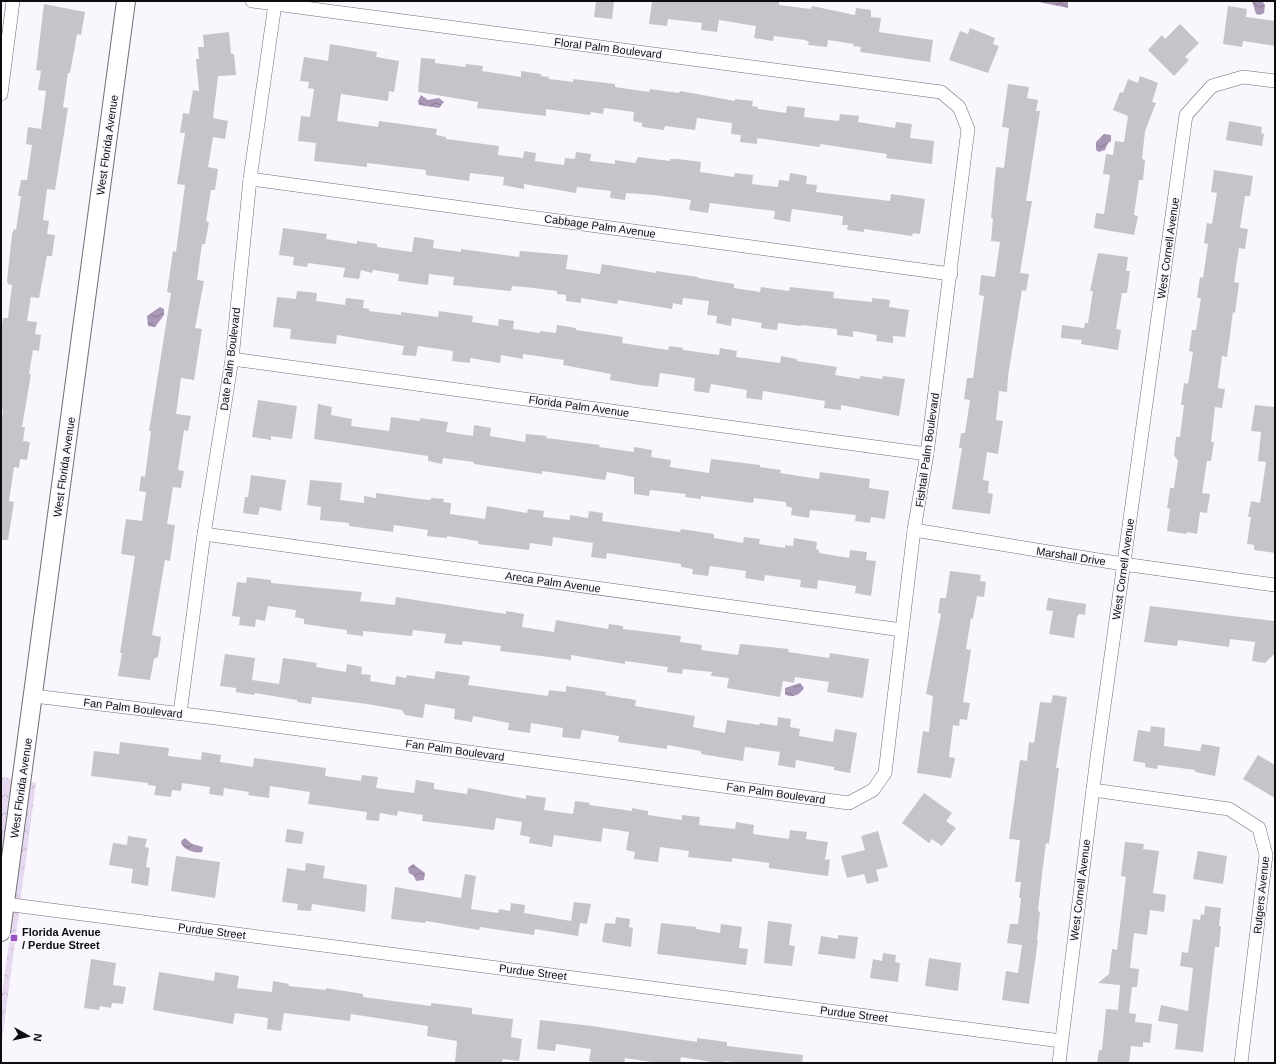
<svg xmlns="http://www.w3.org/2000/svg" width="1276" height="1064" viewBox="0 0 1276 1064" font-family="Arial,sans-serif">
  <style>
    .forest { fill: url(#forest-crowns) }
    .water { fill: url(#water-waves) }
    .building { fill: #c7c3ca }
    .lines { fill: none; stroke-linecap: round; stroke-linejoin: round }
    .street-casing { stroke: #716d74; stroke-width: 14 }
    .secondary-casing { stroke: #716d74; stroke-width: 20 }
    .street { stroke: #fff; stroke-width: 13 }
    .secondary { stroke: #fff; stroke-width: 18 }
    .poi-dot { fill: #9951c4; stroke: #faf6fe; stroke-width: 1.5 }
    .labels { text-anchor: middle; dominant-baseline: central; stroke-width: 3; stroke-linejoin: round; paint-order: stroke }
    .street-label { font-size: 11px; fill: #0e0c0f; stroke: #faf6fe }
    .poi-label { font-size: 11px; font-weight: bold; fill: #0e0c0f; stroke: #faf6fe; text-anchor: start }
  </style>
  <defs>
    <pattern id="forest-crowns" width="20" height="18" patternUnits="userSpaceOnUse"><rect width="20" height="18" fill="#e6d9f0"/><path d="M2 6a3 3 0 1 1 6 0M12 15a3 3 0 1 1 6 0" fill="none" stroke="#c4b9cd"/></pattern>
    <pattern id="water-waves" width="16" height="10" patternUnits="userSpaceOnUse"><rect width="16" height="10" fill="#a997b6"/><path d="M0 5q4-4 8 0t8 0" fill="none" stroke="#887a92"/></pattern>
  </defs>
  <rect width="100%" height="100%" fill="#faf6fe"/>
  <g class="forest">
    <polygon points="1,777 13,779 1,865"/>
    <polygon points="31,782 36,783 1,1048 1,1000"/>
  </g>
  <g class="water">
    <polygon points="1034,1 1068,1 1068,8"/>
    <polygon points="1252,1 1262,1 1265,5 1264,13 1260,15 1256,14"/>
    <polygon points="421,95 428,100 439,98 444,102 439,108 419,105 418,101"/>
    <polygon points="1104,134 1111,135 1111,141 1108,143 1105,150 1099,152 1096,150 1096,142"/>
    <polygon points="160,307 164,309 164,315 155,327 148,326 147,316"/>
    <path d="M800,683L804,688C800,695 791,699 785,694V688Z"/>
    <path d="M185,838L192,844L203,847L202,852C194,854 181,849 181,841Z"/>
    <polygon points="413,864 425,873 424,880 416,881 414,876 409,873 408,868"/>
  </g>
  <g class="building">
    <polygon points="596,1 614,1 612,19 594,17"/>
    <polygon points="652,1 773,1 779,2 779,5 811,9 812,6 855,15 856,8 871,10 871,17 881,18 879,32 933,40 930,62 860,52 861,47 853,46 854,44 828,40 827,47 808,45 809,42 805,40 774,36 773,41 754,38 756,26 719,20 717,32 701,30 702,23 668,19 667,26 649,24"/>
    <polygon points="44,4 85,12 81,35 77,34 70,73 68,73 63,107 68,108 55,190 47,189 43,220 49,221 47,234 55,235 52,256 47,256 39,298 31,297 27,321 37,322 35,334 41,335 39,351 33,350 29,374 31,374 22,427 25,427 23,441 30,442 27,460 20,459 19,468 14,467 9,501 14,502 8,540 1,540 1,425 3,409 1,409 1,331 3,318 8,318 12,285 8,284 7,281 12,234 14,229 16,230 21,196 18,196 21,180 27,180 32,145 26,144 28,127 41,129 46,91 38,90 41,71 36,70"/>
    <polygon points="1228,6 1247,9 1246,17 1275,21 1275,46 1243,41 1242,47 1223,44"/>
    <polygon points="1180,24 1199,43 1185,57 1189,60 1174,76 1148,50 1162,35 1165,39"/>
    <polygon points="970,28 995,38 993,44 999,46 988,73 949,60 960,31 968,34"/>
    <polygon points="229,32 231,54 234,54 236,75 218,76 213,118 228,121 225,139 213,137 208,167 218,169 215,190 211,190 206,221 209,222 205,244 202,244 197,280 204,281 195,328 202,329 194,380 181,378 176,414 191,416 188,431 184,430 178,470 184,471 181,488 173,487 167,524 175,525 170,561 165,560 152,635 161,637 158,657 154,659 150,680 118,676 122,653 120,653 135,556 121,554 126,519 142,521 146,492 139,491 141,476 145,477 151,431 149,431 171,293 167,292 173,251 176,252 185,185 177,184 185,133 180,133 183,113 189,114 193,90 199,91 196,59 199,59 198,47 204,47 203,35"/>
    <polygon points="330,44 377,52 376,57 399,61 394,92 389,91 388,101 341,94 337,121 378,127 379,121 437,129 436,135 446,137 446,139 499,146 498,155 523,158 524,151 536,153 535,161 564,165 565,158 575,159 576,152 591,154 590,161 615,164 615,160 635,163 638,157 670,161 670,159 677,159 701,162 700,172 734,177 735,173 753,175 752,184 778,187 779,180 789,181 790,173 807,176 806,184 817,185 816,192 890,201 891,194 925,199 920,234 913,233 912,236 864,229 864,232 847,230 848,225 842,225 843,216 792,209 790,222 774,219 775,211 710,203 708,213 689,210 691,200 654,195 626,193 625,200 610,198 611,191 577,187 576,193 524,184 524,189 503,185 504,177 470,173 469,181 426,175 426,170 367,163 367,167 314,161 316,143 298,141 301,116 310,117 314,89 308,88 309,82 300,81 304,57 328,61"/>
    <polygon points="421,58 435,59 435,63 465,67 466,64 483,66 482,71 521,77 521,71 541,74 541,76 549,77 549,79 573,82 573,79 615,84 615,87 649,92 650,89 679,93 680,91 735,101 735,99 753,101 752,106 758,107 758,109 786,113 787,106 805,108 804,117 839,121 840,114 859,116 858,122 895,128 896,122 912,124 910,138 934,141 932,164 886,158 887,154 820,144 820,147 757,138 757,144 740,142 741,135 731,134 732,123 697,118 695,130 665,126 664,130 642,127 642,123 633,121 634,112 604,108 603,114 591,112 590,115 546,109 546,116 477,108 478,102 418,92"/>
    <polygon points="1140,76 1158,83 1152,102 1156,103 1145,131 1142,159 1145,160 1143,180 1139,180 1134,215 1138,216 1134,235 1094,228 1096,213 1104,214 1110,175 1103,174 1106,154 1113,155 1115,141 1124,142 1128,116 1113,110 1120,92 1123,93 1128,79 1138,83"/>
    <polygon points="1008,84 1029,87 1027,98 1038,100 1036,111 1040,111 1026,201 1032,201 1020,273 1029,274 1026,291 1022,290 1008,376 1007,392 999,391 996,420 1003,421 998,454 987,452 983,480 989,481 988,493 993,494 990,514 952,509 962,448 959,448 961,433 965,433 970,400 964,399 967,378 973,378 984,296 979,295 981,275 995,277 1000,242 991,241 993,218 991,218 996,167 1004,168 1009,128 1002,127"/>
    <polygon points="1229,121 1262,127 1261,133 1264,134 1262,146 1226,140"/>
    <polygon points="1214,170 1253,176 1250,196 1245,196 1240,228 1248,229 1245,249 1239,248 1234,282 1239,283 1235,313 1233,312 1227,357 1222,356 1218,388 1225,389 1222,408 1215,407 1211,442 1214,442 1211,461 1207,461 1202,493 1210,494 1207,513 1200,512 1197,534 1187,532 1187,534 1167,531 1170,509 1167,508 1170,488 1174,488 1178,461 1174,455 1176,437 1180,437 1184,405 1181,405 1184,383 1188,384 1193,352 1189,351 1192,330 1196,330 1201,298 1197,298 1200,277 1203,278 1208,244 1204,243 1207,223 1212,224 1217,193 1211,192"/>
    <polygon points="283,228 327,234 326,239 357,244 357,241 377,244 377,247 412,252 414,237 434,240 433,248 461,252 461,249 519,257 520,251 568,255 566,269 600,274 602,264 656,273 656,271 698,277 698,278 734,284 734,288 760,292 761,287 789,291 790,287 834,292 833,298 872,302 872,298 890,300 889,307 909,310 905,337 893,336 893,343 876,341 877,335 853,331 853,337 837,335 837,329 801,325 801,326 778,323 777,330 761,328 762,323 732,318 731,326 716,323 717,316 707,315 709,301 683,298 682,305 673,303 672,309 618,300 617,304 581,298 581,303 566,301 566,295 557,294 557,291 534,288 512,286 511,291 453,285 454,277 429,274 428,285 398,281 399,274 373,270 372,273 361,270 359,279 343,277 345,268 308,263 307,267 293,265 294,257 279,255"/>
    <polygon points="1098,253 1128,257 1126,271 1130,271 1127,293 1122,293 1116,329 1121,330 1118,350 1081,344 1082,340 1061,338 1062,325 1084,328 1085,323 1088,323 1093,291 1090,291"/>
    <polygon points="297,291 317,293 316,301 345,305 346,298 364,300 363,308 370,309 369,311 401,315 401,312 438,317 439,311 473,316 472,322 498,326 499,319 514,321 513,329 540,333 540,331 556,333 557,325 576,328 576,330 623,337 622,343 668,350 669,346 683,348 683,350 719,355 720,348 737,351 736,357 780,363 781,356 797,359 797,361 837,367 835,375 860,379 860,376 882,379 883,376 905,379 899,416 841,405 841,410 824,408 825,401 763,391 762,400 746,398 747,390 711,384 709,393 694,391 695,378 660,373 658,387 640,385 610,380 611,374 563,365 564,360 523,354 523,359 501,355 500,363 470,358 470,363 452,361 453,351 418,346 416,356 402,355 404,346 337,335 336,344 290,339 291,329 273,327 277,297 296,299"/>
    <polygon points="258,400 297,406 292,439 271,436 271,440 252,437"/>
    <polygon points="318,404 332,407 331,415 352,419 351,426 389,431 391,417 420,421 420,418 448,422 446,432 473,436 474,425 491,428 490,436 525,442 526,434 547,436 546,438 600,445 599,447 634,452 634,447 652,450 651,457 671,460 670,467 709,473 711,459 760,465 760,467 781,470 780,473 819,479 820,472 870,479 869,488 889,491 885,519 871,517 870,523 855,521 856,515 810,510 809,518 791,515 792,508 786,506 786,502 754,498 753,503 701,496 701,499 685,497 686,494 650,490 649,496 634,494 634,477 607,472 605,480 542,471 542,474 474,464 474,462 443,458 442,464 428,461 428,456 314,439"/>
    <polygon points="1255,405 1275,407 1275,553 1254,550 1254,545 1247,544 1251,517 1248,517 1251,501 1260,503 1266,462 1258,461 1261,432 1251,431"/>
    <polygon points="251,475 286,480 281,511 260,507 258,515 243,513 245,497 248,497"/>
    <polygon points="310,480 342,483 340,500 364,503 364,496 376,498 376,493 420,499 431,500 431,498 444,499 443,502 451,503 450,514 485,519 487,506 527,513 528,509 544,511 543,517 570,520 570,515 588,518 589,511 603,513 602,521 680,532 681,529 714,534 714,538 743,543 744,537 760,539 759,544 785,548 785,545 793,546 794,538 817,542 816,549 819,550 819,553 849,558 850,550 867,552 866,560 876,561 871,596 855,593 856,586 818,580 817,589 800,587 801,580 765,575 764,581 745,578 746,571 710,566 708,576 692,574 693,569 681,567 681,564 607,553 606,559 591,557 593,543 553,537 552,546 530,543 529,550 478,544 478,541 447,536 447,538 427,536 428,530 394,525 393,532 349,526 349,523 320,520 321,507 307,505"/>
    <polygon points="950,571 981,575 980,581 986,582 984,597 977,596 973,619 971,618 966,649 971,650 963,702 970,703 967,720 960,719 959,726 953,725 949,757 955,758 951,778 917,773 923,731 929,732 933,696 926,694 941,614 938,613 940,598 946,598"/>
    <polygon points="247,577 271,580 271,583 362,592 360,601 395,605 396,597 506,614 506,611 524,614 522,627 554,632 556,620 608,629 609,624 623,626 623,629 681,636 680,642 702,645 701,650 738,655 740,644 789,649 788,652 829,658 830,653 869,659 863,698 827,692 829,682 795,677 794,683 783,681 780,697 727,688 729,678 711,676 712,672 683,669 682,674 667,672 668,667 625,661 625,664 571,655 571,660 534,655 500,651 501,646 463,641 462,645 444,643 446,634 413,630 412,636 363,631 363,636 347,634 347,630 304,624 304,619 295,617 296,610 268,606 265,621 256,619 255,627 239,625 240,617 232,616 237,582 246,583"/>
    <polygon points="1048,598 1086,604 1085,615 1079,614 1077,617 1074,638 1049,634 1053,611 1046,610"/>
    <polygon points="1150,606 1275,621 1275,653 1265,663 1252,661 1255,642 1230,639 1229,647 1178,640 1177,646 1144,642"/>
    <polygon points="225,654 255,658 252,680 279,684 283,658 317,663 316,667 346,672 347,664 362,667 361,674 371,675 370,681 395,685 396,676 406,678 407,675 434,679 436,671 470,676 468,685 497,689 548,696 549,690 566,692 566,686 606,692 605,695 636,700 635,706 695,716 693,727 725,733 727,720 759,725 760,723 777,726 778,717 791,719 790,727 800,729 799,736 833,742 835,729 857,733 850,773 834,770 834,767 796,760 795,768 778,765 780,752 745,747 743,761 701,754 701,751 667,745 667,749 618,742 619,736 582,730 580,739 562,737 563,728 531,723 530,733 508,730 509,723 473,716 472,722 454,719 455,709 425,704 423,718 405,715 402,710 367,704 312,697 311,704 297,702 297,700 255,693 254,695 236,692 236,688 220,686"/>
    <polygon points="1053,695 1067,697 1056,768 1059,768 1049,844 1046,843 1042,874 1038,911 1040,912 1037,940 1038,940 1029,1004 1002,1000 1006,971 1018,973 1022,945 1007,943 1010,924 1018,924 1021,898 1019,898 1021,882 1015,882 1020,840 1009,839 1020,760 1027,761 1029,742 1034,743 1040,702 1051,703"/>
    <polygon points="1151,726 1165,728 1164,746 1200,751 1202,744 1220,747 1215,776 1195,772 1195,770 1158,765 1157,769 1145,767 1145,763 1133,761 1138,730 1150,732"/>
    <polygon points="120,742 169,748 168,756 201,760 202,752 221,755 220,762 253,767 254,758 326,768 325,776 361,781 362,775 378,777 376,788 414,793 416,780 434,783 434,789 467,794 468,788 526,799 526,795 546,798 544,810 573,814 575,801 590,803 589,805 632,811 632,808 648,811 648,815 682,820 682,815 700,817 699,825 735,829 736,822 754,825 753,834 789,839 790,830 807,832 806,839 828,842 825,860 830,859 828,876 769,868 769,863 732,858 732,862 688,857 689,851 660,847 658,862 634,859 635,852 626,850 629,832 603,828 601,842 554,835 552,847 529,843 530,837 520,835 522,822 496,818 494,830 422,821 423,815 398,811 397,816 380,813 379,821 366,820 367,812 308,804 310,792 270,786 269,798 248,795 249,792 224,788 223,796 209,794 210,787 182,783 181,791 172,790 171,797 154,795 156,786 148,785 148,783 91,776 94,751 119,754"/>
    <polygon points="1258,755 1275,765 1275,798 1243,779"/>
    <polygon points="924,793 952,813 946,821 956,828 942,846 932,839 929,843 902,823"/>
    <polygon points="287,829 304,832 302,844 285,842"/>
    <polygon points="878,831 888,867 876,870 879,881 867,884 864,874 847,878 841,856 865,850 861,836"/>
    <polygon points="128,836 147,839 145,847 149,848 146,867 150,868 148,886 131,883 133,869 109,865 113,843 127,845"/>
    <polygon points="1125,842 1144,844 1143,849 1159,851 1153,893 1166,895 1164,912 1150,910 1147,935 1134,933 1130,968 1139,969 1137,987 1132,987 1129,1013 1136,1014 1135,1022 1152,1024 1150,1043 1143,1042 1143,1047 1131,1046 1129,1063 1097,1063 1099,1050 1102,1050 1106,1009 1118,1010 1120,985 1098,983 1109,974 1112,949 1117,950 1126,877 1121,876"/>
    <polygon points="1198,851 1227,856 1223,884 1193,879"/>
    <polygon points="176,856 220,862 215,898 171,891"/>
    <polygon points="306,863 325,866 323,878 367,885 365,912 312,904 311,911 297,910 298,904 282,902 287,868 305,871"/>
    <polygon points="465,874 476,876 471,909 498,913 499,909 510,911 511,903 525,905 524,913 571,921 574,902 591,904 587,924 580,923 578,936 535,929 534,935 480,927 479,930 426,921 425,923 391,919 395,887 461,898"/>
    <polygon points="1205,906 1221,908 1219,926 1221,926 1219,947 1215,947 1203,1052 1175,1049 1178,1024 1158,1021 1161,1005 1188,1011 1193,968 1180,966 1182,952 1188,953 1193,919 1200,920 1201,914 1204,915"/>
    <polygon points="616,917 630,919 629,927 633,928 631,947 602,942 605,923 615,924"/>
    <polygon points="768,921 792,924 789,945 795,946 792,966 764,963"/>
    <polygon points="661,923 696,927 696,929 720,933 721,924 742,927 739,948 748,949 746,965 657,954"/>
    <polygon points="838,935 858,937 855,959 818,954 821,936 838,939"/>
    <polygon points="883,953 896,955 895,962 900,963 898,982 870,978 873,959 882,961"/>
    <polygon points="929,958 961,963 958,991 925,986"/>
    <polygon points="91,959 116,963 113,985 126,987 123,1004 112,1003 111,1008 100,1006 99,1010 84,1008"/>
    <polygon points="159,972 214,981 215,972 239,976 237,988 272,992 273,981 289,984 288,986 326,990 326,988 363,994 363,997 431,1006 431,1003 472,1008 472,1014 513,1019 511,1037 522,1039 519,1061 503,1059 502,1063 455,1063 457,1041 427,1036 428,1026 351,1014 350,1021 284,1013 281,1031 267,1029 268,1018 235,1013 233,1024 153,1010"/>
    <polygon points="540,1020 592,1026 697,1042 697,1038 727,1042 727,1046 803,1055 802,1063 739,1063 725,1061 725,1063 718,1063 681,1057 680,1063 658,1063 625,1058 624,1063 599,1063 589,1061 591,1049 556,1044 555,1051 537,1049"/>
  </g>
  <g class="lines">
    <defs>
      <g id="street">
        <polyline points="1,94 13,1"/>
        <polyline points="250,179 951,274"/>
        <polyline points="232,359 927,454"/>
        <polyline points="914,530 1123,564 1275,585"/>
        <polyline points="204,534 902,630"/>
        <polyline points="34,696 216,718 849,803 873,790 885,773 914,530 927,454 936,383 968,129 959,107 941,92 252,1"/>
        <polyline points="180,713 204,534 232,359 250,179 275,4"/>
        <polyline points="1093,790 1229,809 1259,828 1266,855 1241,1063"/>
        <polyline points="5,904 1061,1041"/>
        <polyline points="1059,1063 1097,757 1186,115 1212,86 1243,77 1275,81"/>
      </g>
      <polyline id="secondary" points="1,932 126,1"/>
    </defs>
    <use href="#street" class="street-casing"/>
    <use href="#secondary" class="secondary-casing"/>
    <use href="#street" class="street"/>
    <use href="#secondary" class="secondary"/>
  </g>
  <rect class="poi-dot" x="10" y="934" width="8" height="8" rx="2"/>
  <g class="labels">
    <g class="street-label">
      <text transform="translate(608 48) rotate(7)">Floral Palm Boulevard</text>
      <text transform="translate(107 145) rotate(-82)">West Florida Avenue</text>
      <text transform="translate(600 226) rotate(8)">Cabbage Palm Avenue</text>
      <text transform="translate(1168 248) rotate(-82)">West Cornell Avenue</text>
      <text transform="translate(230 359) rotate(-83)">Date Palm Boulevard</text>
      <text transform="translate(579 406) rotate(8)">Florida Palm Avenue</text>
      <text transform="translate(927 450) rotate(-82)">Fishtail Palm Boulevard</text>
      <text transform="translate(64 467) rotate(-82)">West Florida Avenue</text>
      <text transform="translate(1071 556) rotate(9)">Marshall Drive</text>
      <text transform="translate(1123 569) rotate(-82)">West Cornell Avenue</text>
      <text transform="translate(553 582) rotate(8)">Areca Palm Avenue</text>
      <text transform="translate(133 708) rotate(7)">Fan Palm Boulevard</text>
      <text transform="translate(455 750) rotate(8)">Fan Palm Boulevard</text>
      <text transform="translate(21 788) rotate(-82)">West Florida Avenue</text>
      <text transform="translate(776 793) rotate(8)">Fan Palm Boulevard</text>
      <text transform="translate(1080 890) rotate(-83)">West Cornell Avenue</text>
      <text transform="translate(1261 895) rotate(-84)">Rutgers Avenue</text>
      <text transform="translate(212 931) rotate(7)">Purdue Street</text>
      <text transform="translate(533 972) rotate(7)">Purdue Street</text>
      <text transform="translate(854 1014) rotate(7)">Purdue Street</text>
    </g>
    <g class="poi-label">
      <text x="22" y="932">Florida Avenue<tspan x="22" dy="13">/ Perdue Street</tspan></text>
    </g>
  </g>
  <rect width="1276" height="1064" fill="none" stroke="#0e0c0f" stroke-width="4"/>
  <g transform="translate(28 1036) rotate(98)" stroke="#faf6fe" stroke-width="3" paint-order="stroke">
  <path d="M0-3L7 15L0 10L-7 15Z" fill="#0e0c0f"/>
  <text y="-6" font-size="11" font-weight="bold" text-anchor="middle" fill="#0e0c0f">N</text>
  </g>
</svg>
